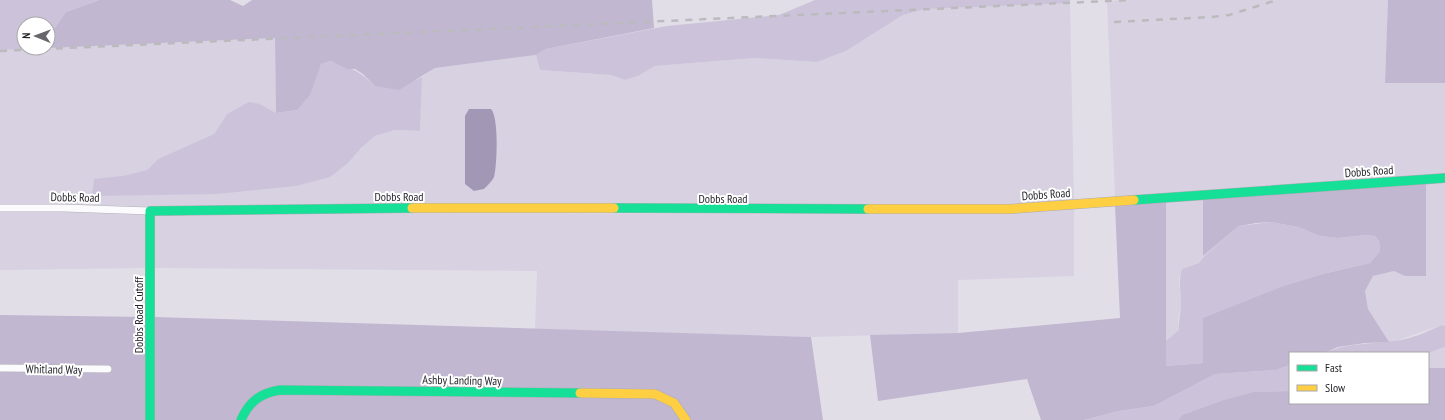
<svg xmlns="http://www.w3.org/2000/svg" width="1445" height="420" viewBox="0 0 1445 420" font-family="'PT Sans Narrow',sans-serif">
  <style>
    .built { fill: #d7d1e1; fill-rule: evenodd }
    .green { fill: #ccc3db }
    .forest { fill: #c1b7d1 }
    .water { fill: #a397b6 }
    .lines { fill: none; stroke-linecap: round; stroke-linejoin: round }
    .street-casing { stroke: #aeacb3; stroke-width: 8 }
    .fast-casing { stroke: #aeacb3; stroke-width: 10 }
    .slow-casing { stroke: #aeacb3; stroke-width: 10 }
    .street { stroke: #fbfafc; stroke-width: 7 }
    .fast { stroke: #16e098; stroke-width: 9 }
    .slow { stroke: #ffcf43; stroke-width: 9 }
    .rail { stroke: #bbbabd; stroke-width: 2.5; stroke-dasharray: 7 7; stroke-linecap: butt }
    .labels { text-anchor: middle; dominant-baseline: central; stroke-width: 4; stroke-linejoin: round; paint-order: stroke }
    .street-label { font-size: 12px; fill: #27252b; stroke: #fff }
  </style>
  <rect width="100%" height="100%" fill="#e2dee8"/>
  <g class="built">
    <polygon points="1125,0 1388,0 1385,83 1445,83 1445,174 1115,198 1107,1"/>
    <path d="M1070,3L1074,201L1010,205L325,204L150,207L64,204H0V50L275,38L276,113L260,104L227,114L214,134L158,159L147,170L122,176L217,194L348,163L361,148L375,136L395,130L420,131L422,77L435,68L536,55L540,70L611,75L625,80L638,76L655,66L754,58L817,62L846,51L903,15L925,9ZM469,109L476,110L493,178L484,189L474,191Z"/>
    <polygon points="1445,182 1445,326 1441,325 1396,341 1389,342 1368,309 1365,291 1373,276 1394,271 1405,276 1426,276 1426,183"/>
    <polygon points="1203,199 1203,256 1199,263 1182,269 1179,279 1181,306 1178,319 1179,331 1166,341 1166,202"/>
    <polygon points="1074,209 1074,276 958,280 958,333 811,337 535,329 537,271 155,268 154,214 325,213 963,214"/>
    <polygon points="0,212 64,212 145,215 145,268 0,270"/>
    <polygon points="1445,347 1445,368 1428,368 1428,353"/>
  </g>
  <g class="green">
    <polygon points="0,0 99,0 66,12 54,29 48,33 48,24 24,24 24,48 30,49 0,50"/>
    <polygon points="815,0 1070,0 1070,3 925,9 903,15 846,51 817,62 754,58 655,66 638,76 625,80 611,75 540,70 536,55 546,49 667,26 779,15"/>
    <path d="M331,61C352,69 359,70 375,86L416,80L422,77L420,131L395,130L375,136L361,148L348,163L330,177L296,186L217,194L92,196L94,179L122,176L147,170L158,159L214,134L227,114L249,102L260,104L276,113L297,110L321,64Z"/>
    <path d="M1271,222L1298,227L1320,236L1338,238L1366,235L1375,236L1379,241L1380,251L1370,263L1323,274L1286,285L1229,308L1203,363L1166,366V341L1179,330C1178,321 1181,313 1181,305C1181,292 1178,282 1182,269L1199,263L1204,256L1239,226Z"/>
    <path d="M1441,325L1445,326V347L1428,353H1324C1347,343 1369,344 1394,341C1409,340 1427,332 1441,325Z"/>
    <polygon points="1290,365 1290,391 1253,392 1223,400 1182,415 1178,420 1084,420 1119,411 1154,406 1215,374 1276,370"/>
  </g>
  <g class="forest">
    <polygon points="99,0 230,0 243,6 252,0 652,0 654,28 546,49 536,55 435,68 399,90 375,86 363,74 355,69 347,69 331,61 321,64 310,95 297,110 276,113 275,38 48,48 48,33 54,29 66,12"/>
    <polygon points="1388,0 1445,0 1445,83 1385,83"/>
    <polygon points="1426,183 1426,276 1405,276 1394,271 1373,276 1365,291 1368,309 1389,342 1365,343 1338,347 1324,353 1290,353 1290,365 1276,370 1215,374 1154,406 1119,411 1084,420 1041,420 1027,379 878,401 870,335 958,333 1120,318 1115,206 1166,202 1166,366 1203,363 1203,318 1286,285 1323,274 1370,263 1380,251 1379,241 1375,236 1366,235 1338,238 1320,236 1298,227 1271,222 1256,223 1239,226 1203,256 1203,199"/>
    <polygon points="0,315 146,317 145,420 0,420"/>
    <polygon points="155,317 811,337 823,420 155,420"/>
    <polygon points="1428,368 1445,368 1445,420 1178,420 1182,415 1223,400 1253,392 1290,391 1290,403 1428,403"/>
  </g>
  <path class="water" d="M469,109H491C499,118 497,165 494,177C492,181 487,186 484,189L474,191L465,184V116Z"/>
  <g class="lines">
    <defs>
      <g id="street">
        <polyline points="0,208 64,208 150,211"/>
        <polyline points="0,368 108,369"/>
      </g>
      <g id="fast">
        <polyline points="1134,200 1445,178"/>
        <polyline points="614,208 868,209"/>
        <polyline points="150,420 150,211 412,208"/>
        <path d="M241,420C249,402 260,393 280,390L580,393"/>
      </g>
      <g id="slow">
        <polyline points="412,208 614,208"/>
        <polyline points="868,209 1010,209 1134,200"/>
        <polyline points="580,393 655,394 674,403 686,420"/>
      </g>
    </defs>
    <use href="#street" class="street-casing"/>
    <use href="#fast" class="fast-casing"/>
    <use href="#slow" class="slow-casing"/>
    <use href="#street" class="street"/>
    <use href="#fast" class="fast"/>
    <use href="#slow" class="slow"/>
    <g class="rail">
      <polyline points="1114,22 1211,17 1229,15 1277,0"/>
      <polyline points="0,51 1130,0"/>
    </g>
  </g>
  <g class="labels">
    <g class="street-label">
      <text transform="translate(1369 171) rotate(-4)">Dobbs Road</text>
      <text transform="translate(1046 194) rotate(-4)">Dobbs Road</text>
      <text x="399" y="196">Dobbs Road</text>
      <text transform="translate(75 197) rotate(1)">Dobbs Road</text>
      <text x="723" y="198">Dobbs Road</text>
      <text transform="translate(138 315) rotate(-90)">Dobbs Road Cutoff</text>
      <text transform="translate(54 369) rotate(1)">Whitland Way</text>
      <text transform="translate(462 380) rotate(1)">Ashby Landing Way</text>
    </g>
  </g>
  <rect x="1289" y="352" width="140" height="52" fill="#ffffff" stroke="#a9a8aa"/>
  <rect x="1297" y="365" width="20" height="6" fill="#16e098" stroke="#a9a8aa"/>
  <text x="1325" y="372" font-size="12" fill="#27252b">Fast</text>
  <rect x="1297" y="385" width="20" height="6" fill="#ffcf43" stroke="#a9a8aa"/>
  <text x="1325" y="392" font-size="12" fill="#27252b">Slow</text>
  <g transform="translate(36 36) rotate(271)"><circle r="19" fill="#ffffff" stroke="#a9a8aa"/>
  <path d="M0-3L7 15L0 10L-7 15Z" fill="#68666d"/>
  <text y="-6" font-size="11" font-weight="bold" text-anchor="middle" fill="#27252b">N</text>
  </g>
</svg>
